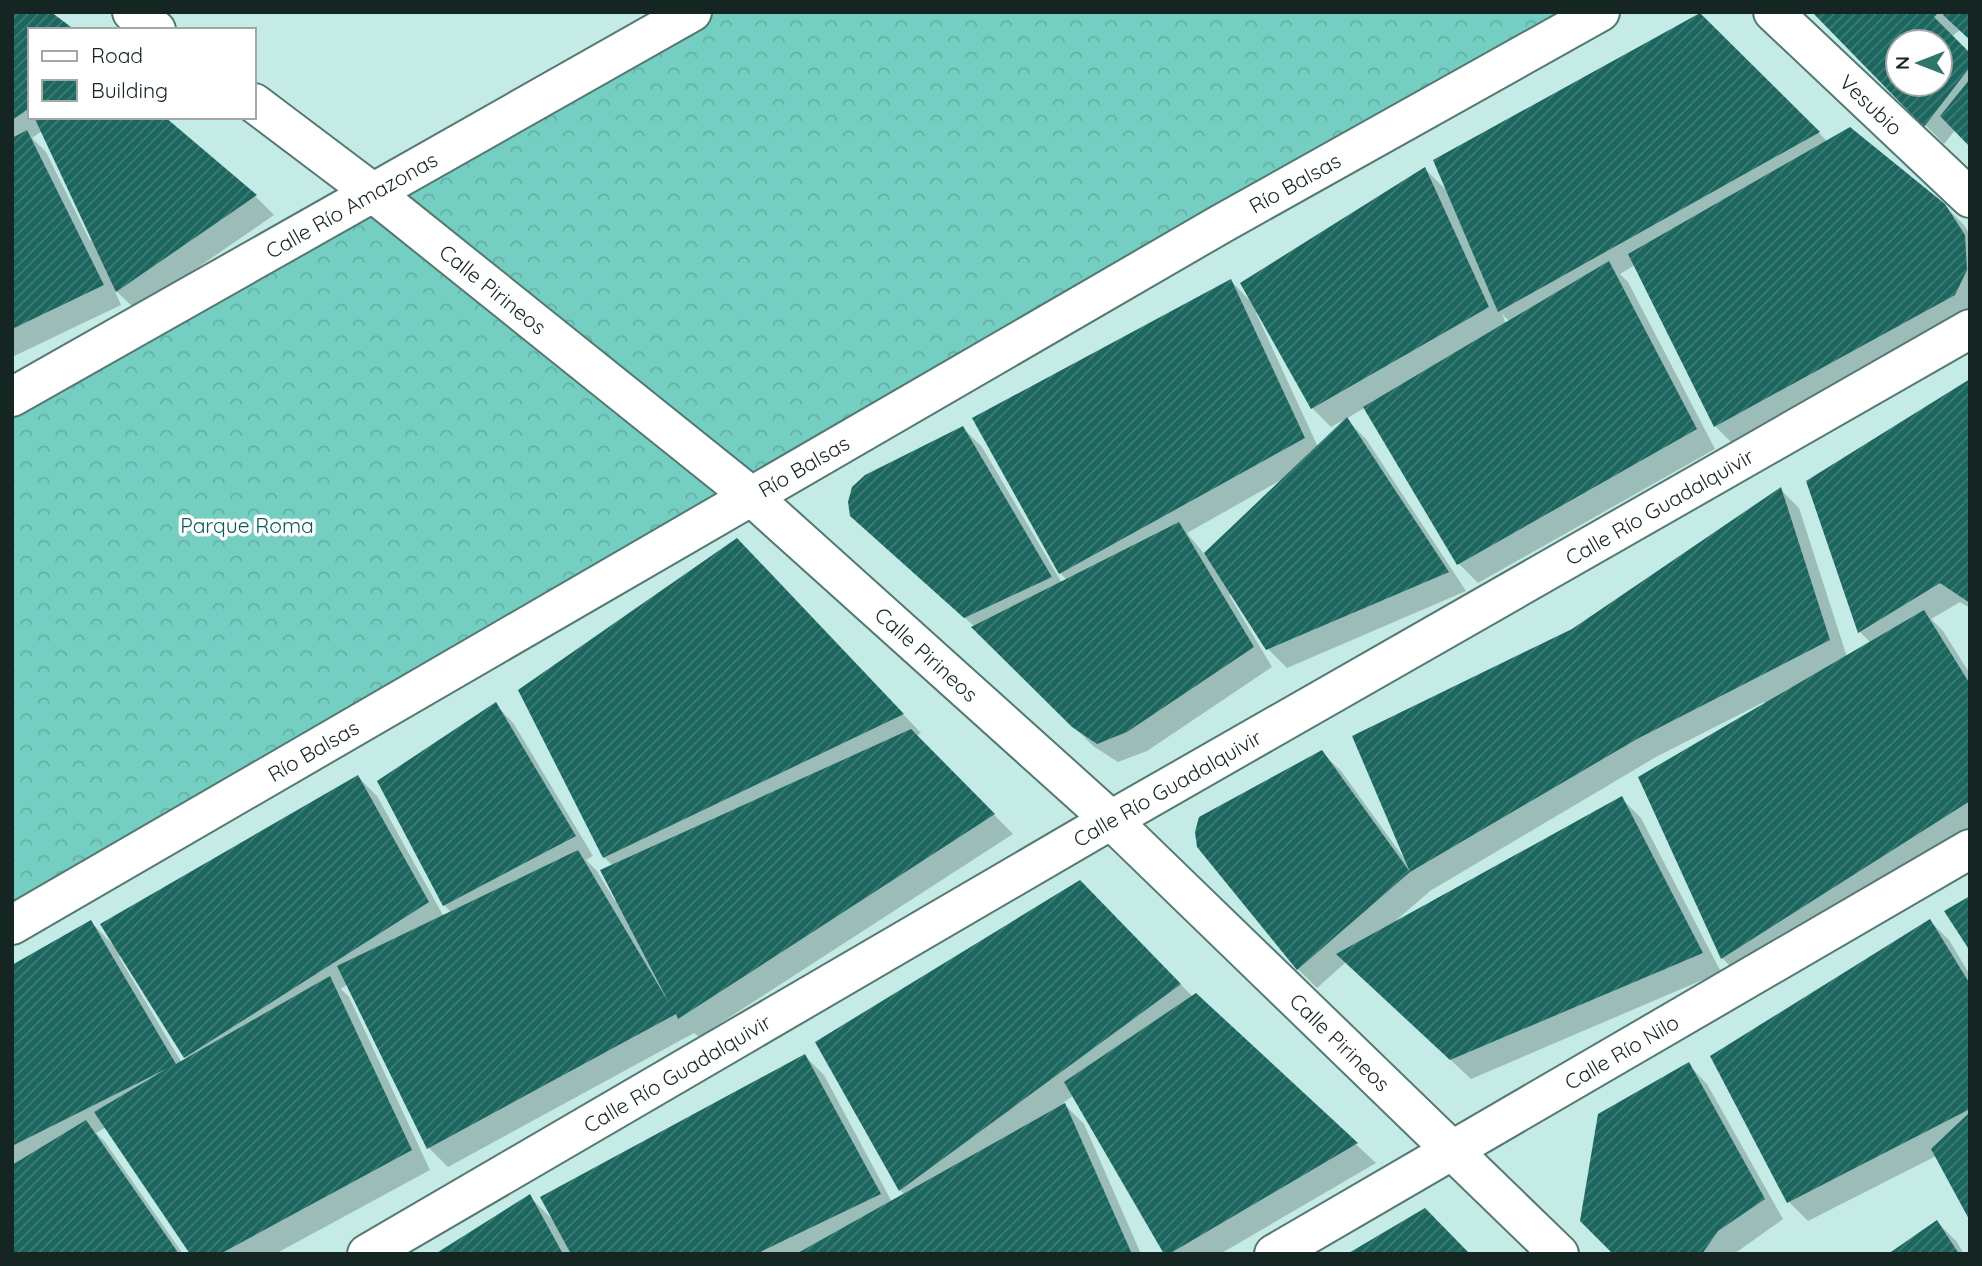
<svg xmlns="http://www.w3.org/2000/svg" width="1982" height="1266" viewBox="0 0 1982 1266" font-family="Quicksand,sans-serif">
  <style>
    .forest { fill: url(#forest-crowns) }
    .shadow { fill: #0003; fill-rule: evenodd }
    .building { fill: url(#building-hatch); fill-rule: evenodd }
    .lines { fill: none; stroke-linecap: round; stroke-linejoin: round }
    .minor-casing { stroke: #547872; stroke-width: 42 }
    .minor { stroke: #fff; stroke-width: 38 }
    .labels { text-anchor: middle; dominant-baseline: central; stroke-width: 7; stroke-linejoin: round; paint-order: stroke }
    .street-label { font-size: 21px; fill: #152522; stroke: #fff }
    .park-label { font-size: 21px; fill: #095b53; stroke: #fff }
  </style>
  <defs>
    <pattern id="forest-crowns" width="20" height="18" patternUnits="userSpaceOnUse" patternTransform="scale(1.75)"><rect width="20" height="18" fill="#74cec2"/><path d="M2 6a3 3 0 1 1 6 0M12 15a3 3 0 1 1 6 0" fill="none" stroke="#64b1a6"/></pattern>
    <pattern id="building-hatch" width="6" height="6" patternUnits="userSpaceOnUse" patternTransform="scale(1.75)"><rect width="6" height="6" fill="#1b665e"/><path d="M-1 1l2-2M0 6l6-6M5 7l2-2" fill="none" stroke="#427c76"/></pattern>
  </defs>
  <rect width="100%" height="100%" fill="#c4ebe5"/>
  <polygon class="forest" points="696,12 1602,12 12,925 12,398"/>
  <g class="shadow">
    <path d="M12,12L30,30V117H162L255,196L274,215L136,310L114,289L121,305L12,357ZM42,131L93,239L90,241L46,152L32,138Z"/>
    <path d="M1815,12H1970V40L1960,30L1951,37L1970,55V144L1956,129L1944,144ZM1898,42H1940V84H1898Z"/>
    <path d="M1700,15L1828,142L1944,205L1964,225L1970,235V316L1734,445L1715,426L1635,265L1620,274L1628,282L1715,449L1478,583L1459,564L1366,407L1346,419L1366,439L1466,591L1287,668L1268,649L1232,593L1229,595L1272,667L1147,751L1118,762L1093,746L975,627L872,535L963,428L982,447L1062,583L1067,580L1060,573L974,419L1231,281L1252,303L1425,169L1449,193ZM1258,311L1312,408L1331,427L1345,419L1318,447L1256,313ZM1502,314L1510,322L1506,324ZM1281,480L1205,555L1187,533Z"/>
    <polygon points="1970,381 1970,608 1960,602 1931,619 1943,631 1970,674 1970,832 1741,977 1722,958 1765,705 1764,702 1656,757 1430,891 1392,924 1622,799 1641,818 1721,972 1471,1079 1346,962 1317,988 1298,969 1321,752 1341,771 1406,861 1573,631 1780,489 1799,508 1847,657 1871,643 1860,632"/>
    <path d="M755,559L921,733L916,736L1013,834L699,1037L694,1033L448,1167L429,1148L348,984L341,989L349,997L430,1170L275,1254H192L106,1127L96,1133L105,1142L183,1254H12V967L91,922L114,946L358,777L377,796L444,917L452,913L444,905L495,704L514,724L593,856L586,860L597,871L615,901L618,900L613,866L604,857ZM122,955L185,1057L188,1060L182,1063L119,957Z"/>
    <polygon points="1080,882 1193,997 1196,995 1376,1163 1220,1254 1166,1254 1073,1096 1063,1103 1084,1124 1141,1254 438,1254 530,1197 553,1220 805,1056 824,1075 892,1202 905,1195 900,1190"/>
    <polygon points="1930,921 1949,940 1970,975 1970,1217 1936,1156 1808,1221 1789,1202 1713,1056"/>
    <polygon points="1688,1064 1707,1084 1783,1219 1734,1254 1615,1254"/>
    <polygon points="1937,1222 1956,1241 1964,1254 1891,1254"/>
  </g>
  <g class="building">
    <polygon points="12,12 51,12 75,30 30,30 30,108 12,120"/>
    <path d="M1812,12H1939L1934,17L1970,53V67L1924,127ZM1898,42H1940V84H1898Z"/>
    <polygon points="1946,12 1970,12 1970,40 1943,15"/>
    <polygon points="1700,13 1820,132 1498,312 1433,160"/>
    <polygon points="1970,79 1970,147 1940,116"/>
    <polygon points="34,117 165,117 257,195 116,292"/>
    <polygon points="1850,127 1945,204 1965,235 1967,270 1955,295 1714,427 1628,254"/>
    <polygon points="27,130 104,285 12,329 12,138"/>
    <polygon points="1425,167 1489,307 1311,409 1240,283"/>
    <polygon points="1609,261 1697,429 1457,565 1363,407"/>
    <polygon points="1231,279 1305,438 1059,574 972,418"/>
    <polygon points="1970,379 1970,603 1940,583 1858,633 1806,481"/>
    <polygon points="1347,417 1449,572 1266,650 1204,553"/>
    <polygon points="963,426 1052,577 964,618 850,516 848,502 852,487 865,475"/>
    <polygon points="1781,487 1830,640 1637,739 1410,872 1297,970 1197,847 1195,832 1199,817 1322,750 1410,872 1352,736 1572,629"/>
    <polygon points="1179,522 1254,647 1127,732 1097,744 1072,727 971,627"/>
    <polygon points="737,538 904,714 603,858 518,690"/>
    <polygon points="1924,610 1970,684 1970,801 1721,959 1638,777"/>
    <polygon points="496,702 576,836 443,906 377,781"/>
    <polygon points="911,729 995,814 678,1019 676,1014 427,1149 337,966 578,850 669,1003 600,870"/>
    <polygon points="358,775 429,902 184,1058 100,924"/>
    <polygon points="1622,796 1703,953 1450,1060 1336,954"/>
    <polygon points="1080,880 1181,984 899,1191 815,1042"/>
    <polygon points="1970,896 1970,951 1944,911"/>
    <polygon points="1930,919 1970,984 1970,1109 1787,1203 1710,1056"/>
    <polygon points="91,920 176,1064 330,976 412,1150 220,1254 190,1254 94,1112 168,1068 12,1146 12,965"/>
    <polygon points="1196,993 1358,1143 1169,1254 1164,1254 1064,1082"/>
    <polygon points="805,1054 881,1194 756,1254 571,1254 540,1197"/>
    <polygon points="1689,1062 1765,1199 1718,1231 1702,1254 1613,1254 1580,1221 1598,1114"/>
    <polygon points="1065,1103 1132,1254 796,1254"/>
    <polygon points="1970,1112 1970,1221 1931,1149"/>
    <polygon points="86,1120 179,1254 12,1254 12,1165"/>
    <polygon points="530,1194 563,1254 435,1254"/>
    <polygon points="1425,1208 1470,1254 1347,1254"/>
    <polygon points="1937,1220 1959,1254 1888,1254"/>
  </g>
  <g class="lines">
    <defs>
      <g id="minor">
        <polyline points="132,12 156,30"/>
        <path id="s1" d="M1773,12L1970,198"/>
        <path id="s2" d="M254,103L372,192L751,496L1111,820L1559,1254"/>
        <path id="s3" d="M12,397L692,12"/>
        <path id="s4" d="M12,925L1221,224L1600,12"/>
        <path id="s5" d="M367,1254L1111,820L1970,329"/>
        <path id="s6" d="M1274,1254L1970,849"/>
      </g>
    </defs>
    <use href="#minor" class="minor-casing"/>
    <use href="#minor" class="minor"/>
  </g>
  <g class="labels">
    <g class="street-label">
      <text stroke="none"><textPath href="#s1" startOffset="135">Vesubio</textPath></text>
      <text stroke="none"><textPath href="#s4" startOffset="1482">Río Balsas</textPath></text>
      <text stroke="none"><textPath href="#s3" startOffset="390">Calle Río Amazonas</textPath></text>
      <text stroke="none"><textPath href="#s2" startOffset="303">Calle Pirineos</textPath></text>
      <text stroke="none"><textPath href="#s4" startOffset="915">Río Balsas</textPath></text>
      <text stroke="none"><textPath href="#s5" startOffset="1493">Calle Río Guadalquivir</textPath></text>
      <text stroke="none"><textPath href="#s2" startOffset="870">Calle Pirineos</textPath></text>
      <text stroke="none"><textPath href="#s4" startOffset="348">Río Balsas</textPath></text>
      <text stroke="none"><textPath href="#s5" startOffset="926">Calle Río Guadalquivir</textPath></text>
      <text stroke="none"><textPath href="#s2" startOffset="1437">Calle Pirineos</textPath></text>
      <text stroke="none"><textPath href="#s6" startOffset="402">Calle Río Nilo</textPath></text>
      <text stroke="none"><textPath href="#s5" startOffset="359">Calle Río Guadalquivir</textPath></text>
    </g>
    <g class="park-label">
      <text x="247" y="525">Parque Roma</text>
    </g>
  </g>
  <rect width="1982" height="1266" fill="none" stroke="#152522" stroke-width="28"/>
  <rect x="28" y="28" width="228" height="91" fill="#ffffff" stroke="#a1a8a7" stroke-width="2"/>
  <rect x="42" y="51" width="35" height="10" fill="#ffffff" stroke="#a1a8a7" stroke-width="2"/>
  <text x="91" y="63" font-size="21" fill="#152522">Road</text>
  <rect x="42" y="80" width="35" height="21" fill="url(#building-hatch)" stroke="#a1a8a7" stroke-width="2"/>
  <text x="91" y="98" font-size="21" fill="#152522">Building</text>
  <g transform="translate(1919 63) rotate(270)"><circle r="33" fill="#ffffff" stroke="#a1a8a7" stroke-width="2"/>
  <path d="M0-5L12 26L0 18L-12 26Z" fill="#2e756c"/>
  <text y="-10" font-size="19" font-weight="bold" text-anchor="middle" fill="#152522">N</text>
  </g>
</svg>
